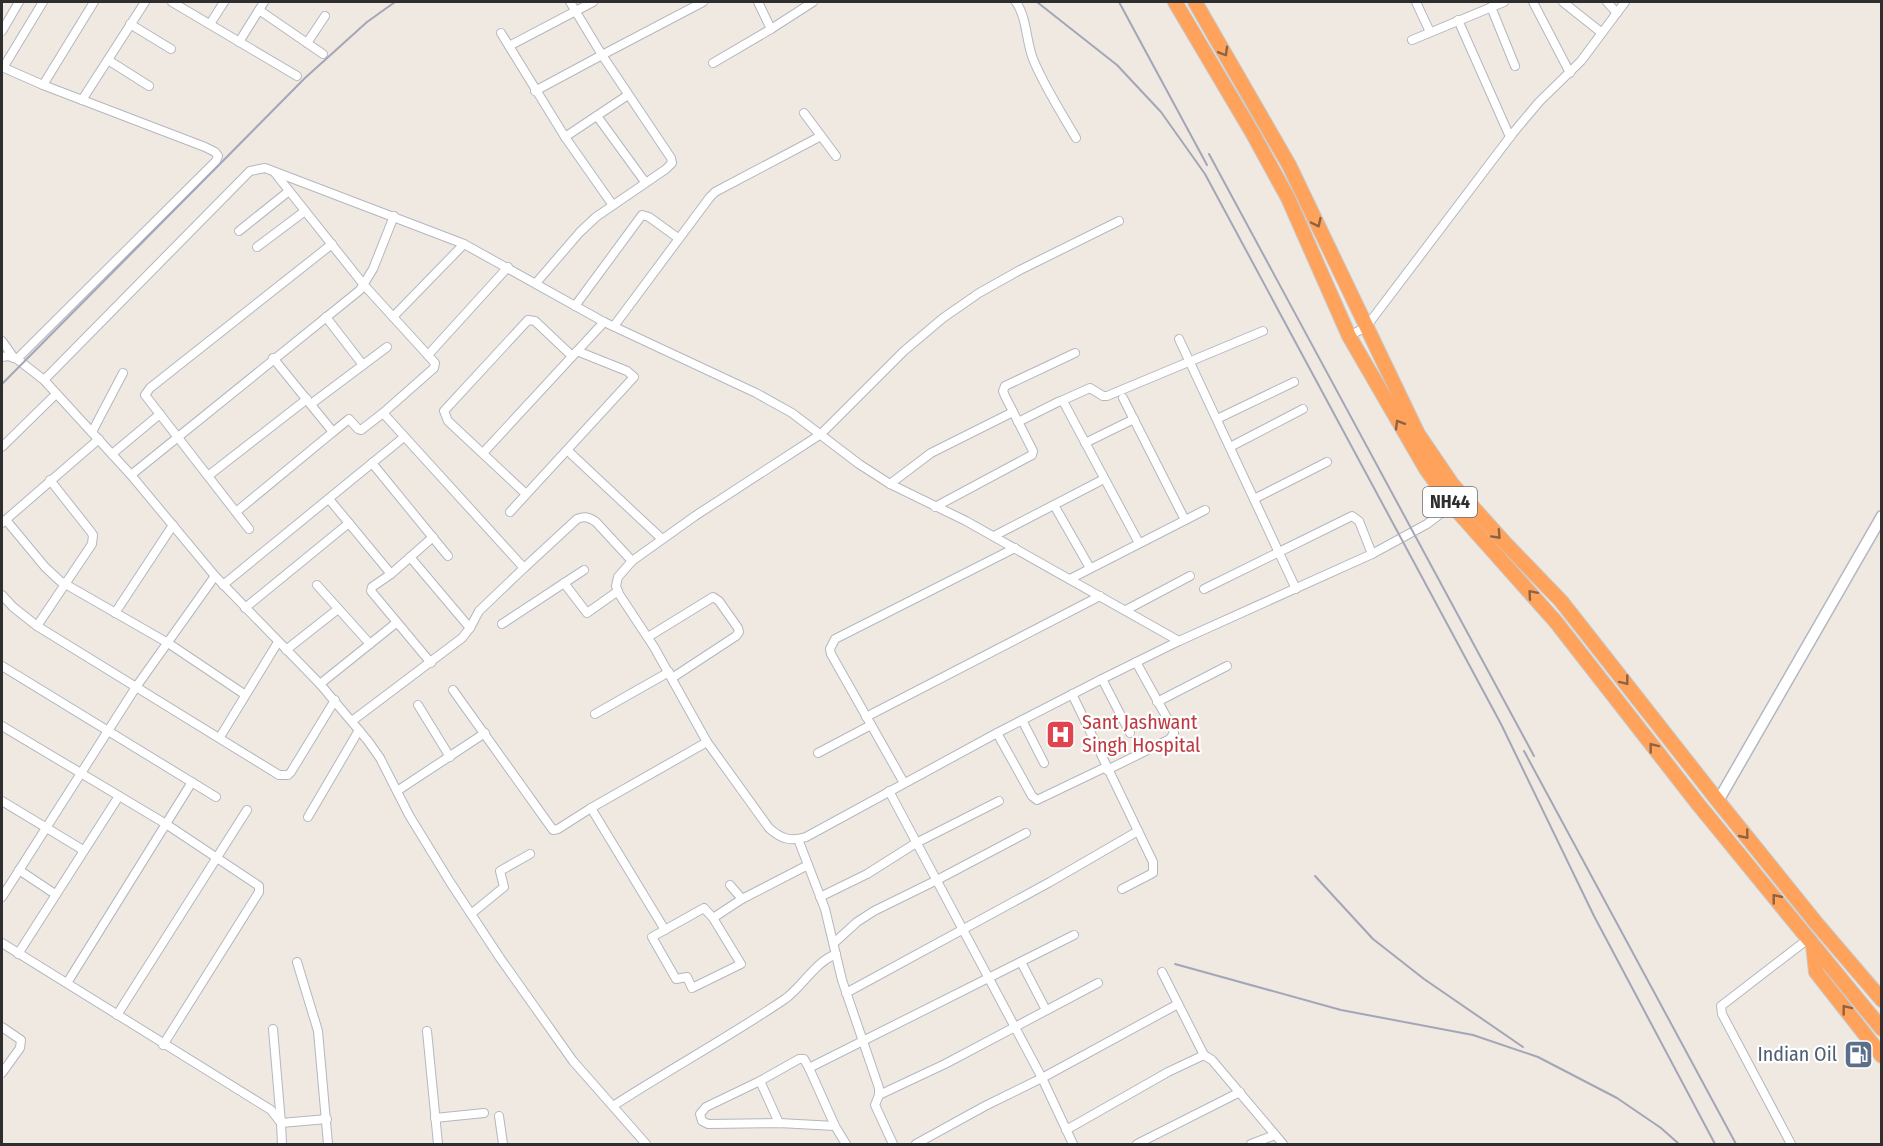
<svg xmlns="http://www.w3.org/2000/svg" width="1883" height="1146" viewBox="0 0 1883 1146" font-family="'Fira Sans Condensed',sans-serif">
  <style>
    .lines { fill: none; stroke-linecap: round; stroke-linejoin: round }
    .street-casing { stroke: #b4b7c1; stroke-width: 10 }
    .secondary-casing { stroke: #b4b7c1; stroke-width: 13 }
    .highway-casing { stroke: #c9c9c9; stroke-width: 16 }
    .street { stroke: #fff; stroke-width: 8 }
    .secondary { stroke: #fff; stroke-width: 10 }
    .highway { stroke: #ffa35c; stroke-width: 14 }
    .rail { stroke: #a3a6b8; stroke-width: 2 }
    .oneway { stroke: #8c6343 }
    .labels { text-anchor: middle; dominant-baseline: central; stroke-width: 4.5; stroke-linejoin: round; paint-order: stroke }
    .shield { fill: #fff; stroke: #6d6d6d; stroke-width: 1.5 }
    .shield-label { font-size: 18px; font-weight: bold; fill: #2e2e2e }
    .health-label { font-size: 20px; fill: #be3a42; stroke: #fff; text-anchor: start }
    .service-label { font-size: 20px; fill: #4e5e75; stroke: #fff; text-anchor: end }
  </style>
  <rect width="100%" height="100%" fill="#efe9e1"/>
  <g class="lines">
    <defs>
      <g id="street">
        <polyline points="172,2 297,76"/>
        <path d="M1016,2C1027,18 1026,41 1033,59C1044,86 1061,112 1076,138"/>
        <polyline points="1416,2 1430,32"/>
        <polyline points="1533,2 1570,73"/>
        <polyline points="1563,2 1602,33"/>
        <polyline points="1607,2 1617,13"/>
        <polyline points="1491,7 1515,66"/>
        <polyline points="259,10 323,54"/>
        <polyline points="1458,20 1510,137"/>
        <polyline points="130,24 171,49"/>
        <polyline points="210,24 224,2"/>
        <polyline points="771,29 813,2"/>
        <polyline points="2,31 19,2"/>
        <polyline points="501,33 565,137 612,204"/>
        <polyline points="1412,40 1504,2"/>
        <polyline points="239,42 264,2"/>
        <polyline points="307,43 325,16"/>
        <polyline points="509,46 593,2"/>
        <polyline points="108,60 149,86"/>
        <polyline points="713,63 771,29 758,2"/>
        <polyline points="2,67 43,85 205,147 215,152 218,156 216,161 17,359"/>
        <polyline points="3,68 43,2"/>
        <polyline points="43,85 94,2"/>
        <polyline points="535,91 602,55 570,2"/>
        <polyline points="82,100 145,2"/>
        <polyline points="804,113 836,156"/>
        <polyline points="597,116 645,182"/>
        <polyline points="565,137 628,95"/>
        <polyline points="275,173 364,285 435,363 434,368 383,413"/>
        <path d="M1119,221L1020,270L979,293L943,318L904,351L821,434L695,516L632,561L618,577L616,586L619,594L654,647L707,742L769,828C781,839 791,842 806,837L997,733L1102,679L1179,641L1372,554L1427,524L1452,505"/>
        <polyline points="239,231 289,191"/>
        <polyline points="257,247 305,211"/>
        <polyline points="536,283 580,232 596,217 666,169 672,163 671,158 602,55 703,2"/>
        <polyline points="575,306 642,215 649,217 678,238"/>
        <polyline points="326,317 363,365"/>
        <polyline points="393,317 464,244"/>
        <polyline points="614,326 710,197 715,192 821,136"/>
        <polyline points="1349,336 1366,327 1513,133 1539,102 1581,61 1625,2"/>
        <polyline points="1179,339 1296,589"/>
        <polyline points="2,341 14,358"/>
        <polyline points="428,355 508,267"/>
        <polyline points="2,357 8,356 17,359 44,380 131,475 215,576 320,684 368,741 380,758 409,815 450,882 500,958 573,1061 646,1144"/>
        <path d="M273,358L333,432L349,419L358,429L361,430L383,413L524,568L577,519C585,516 589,517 596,522L632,561"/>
        <polyline points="44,380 250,171 265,168 464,244 604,322 756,393 792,413 859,464 890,484 966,521 1179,641"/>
        <polyline points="1123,398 1185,520"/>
        <polyline points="1061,401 1090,388 1103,396 1107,396 1263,331"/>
        <polyline points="311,404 387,347"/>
        <polyline points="1217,419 1294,382"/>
        <polyline points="1018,422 1058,402 1061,401 1064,403 1139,543"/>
        <polyline points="92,432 123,373"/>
        <polyline points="1085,443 1134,419"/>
        <polyline points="2,447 56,394"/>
        <polyline points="1230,447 1303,409"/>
        <polyline points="567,450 662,539"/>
        <polyline points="483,453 604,322"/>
        <polyline points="112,454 160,414"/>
        <polyline points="372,463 448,556"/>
        <polyline points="131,475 360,290 373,269 394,216"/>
        <polyline points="208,476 307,399"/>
        <polyline points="890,484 931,453 1013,412"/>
        <polyline points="526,494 448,421 444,411 528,320 535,321 572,356"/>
        <polyline points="329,499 391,574 433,537"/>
        <polyline points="1254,499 1327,462"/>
        <polyline points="1054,505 1090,568"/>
        <polyline points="935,507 1032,455 1033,451 1005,396 1003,391 1005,386 1075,353"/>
        <polyline points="236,512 333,432"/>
        <polyline points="510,512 634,377 627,371 577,351"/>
        <polyline points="6,520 45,567 60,581 168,643 244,694"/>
        <polyline points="2,523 99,439"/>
        <polyline points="249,529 145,395 150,388 332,244"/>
        <polyline points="994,536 1104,479"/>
        <polyline points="410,557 470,628"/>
        <polyline points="391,574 372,587 371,591 431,663"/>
        <polyline points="1070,579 1205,510"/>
        <polyline points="564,583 587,613 618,591"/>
        <polyline points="223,585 404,437"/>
        <polyline points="317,585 370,644"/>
        <polyline points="1204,589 1352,516 1359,521 1372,554"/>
        <polyline points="2,595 13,607 37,626 279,775 288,775 291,772 335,700"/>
        <polyline points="245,608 349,523"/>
        <polyline points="1126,610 1190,576"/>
        <polyline points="115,613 173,525"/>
        <polyline points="502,624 584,570"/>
        <polyline points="37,626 92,544 93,535 91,532 50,480"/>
        <polyline points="648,637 713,597 719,601 738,628 739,632 736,636 672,678"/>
        <polyline points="286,650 338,609"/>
        <polyline points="2,666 216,797"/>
        <polyline points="1102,679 1130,733"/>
        <polyline points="320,684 396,623"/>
        <polyline points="453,690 553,830 558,829 591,808 707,742"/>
        <polyline points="1072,694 1153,862 1153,873 1122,889"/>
        <polyline points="1157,702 1227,666"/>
        <polyline points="418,705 450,757"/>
        <polyline points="595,714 669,672"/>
        <polyline points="866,717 1100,596"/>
        <polyline points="1022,720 1044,763"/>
        <polyline points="352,721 462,638 470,628 479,611 524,568"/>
        <polyline points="2,726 166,824 259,886 259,892 163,1045"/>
        <polyline points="997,733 1032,796 1037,800 1106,767"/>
        <polyline points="220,737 278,642"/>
        <polyline points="818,753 871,725"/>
        <polyline points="1107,770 1170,739 1174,733 1172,727 1136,662"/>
        <polyline points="904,783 831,654 830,649 835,639 1015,548"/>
        <polyline points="397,791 485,733"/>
        <polyline points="889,791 1042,1078 1073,1144"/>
        <polyline points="2,801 83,850"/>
        <polyline points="591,808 665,930"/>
        <polyline points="308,817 359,730"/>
        <polyline points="798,839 825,909 842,980 879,1088 879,1095 875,1105 893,1144"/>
        <polyline points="19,870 55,894"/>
        <polyline points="730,885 742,899 808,865"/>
        <polyline points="2,897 136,687 215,576"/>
        <polyline points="820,897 867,874 916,843 999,801"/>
        <polyline points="471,914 504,887 500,871 530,854"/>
        <polyline points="713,918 704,908 652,937 676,979 687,977 692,988 741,964 713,918 742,899"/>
        <polyline points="2,943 271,1110 281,1123 282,1144"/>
        <polyline points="834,943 857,922 874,911 937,880 1026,833"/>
        <polyline points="18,954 119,796"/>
        <polyline points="297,962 318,1031 328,1144"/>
        <polyline points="1021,962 1046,1010"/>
        <polyline points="1162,972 1204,1055"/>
        <polyline points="67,983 192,782"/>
        <polyline points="846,993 1050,882 1138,831"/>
        <polyline points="117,1015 247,810"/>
        <polyline points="2,1027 21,1040 20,1048 2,1073"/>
        <polyline points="273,1029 281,1123 327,1119"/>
        <polyline points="427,1031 438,1144"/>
        <polyline points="809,1068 835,1126 846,1144"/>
        <polyline points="760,1081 779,1123"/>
        <polyline points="879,1095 945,1064 1098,983"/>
        <path d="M613,1106C670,1069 729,1037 785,999C804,985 814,963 836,954"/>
        <polyline points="499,1116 503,1144"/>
        <polyline points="435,1118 484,1113"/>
        <polyline points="835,1126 779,1123 708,1124 702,1121 700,1114 706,1107 760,1081 799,1059 804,1059 809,1068 1074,935"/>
        <polyline points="1066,1130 1168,1072 1204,1055 1212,1060 1283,1144"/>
        <polyline points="916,1144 985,1106 1042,1078 1178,1004"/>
        <polyline points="1137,1144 1240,1092"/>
        <polyline points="1251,1144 1275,1135"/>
        <polyline points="1791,1144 1722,1014 1721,1006 1808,939"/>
      </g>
      <polyline id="secondary" points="1718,801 1882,516"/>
      <g id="highway">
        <polyline points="1175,2 1253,134 1288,198 1349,336 1426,469 1452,505 1556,622 1698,804 1882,1029"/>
        <polyline points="1195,2 1289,165 1418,434 1452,484 1505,543 1561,601 1718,801 1817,924 1882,1000"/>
        <polyline points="1813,945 1816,972 1882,1056"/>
      </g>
    </defs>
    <use href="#street" class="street-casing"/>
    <use href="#secondary" class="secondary-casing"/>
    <use href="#highway" class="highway-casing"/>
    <use href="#street" class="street"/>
    <use href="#secondary" class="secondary"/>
    <use href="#highway" class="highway"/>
    <g class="rail">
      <polyline points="1037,2 1117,65 1161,112 1205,174 1501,724 1594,916 1715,1144"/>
      <polyline points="1119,2 1207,165"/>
      <polyline points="1209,154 1534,756"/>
      <polyline points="2,384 305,78 367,22 395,2"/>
      <polyline points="1524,751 1736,1144"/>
      <polyline points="1315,876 1373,939 1424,979 1523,1047"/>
      <polyline points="1175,964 1341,1010 1473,1035 1538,1057 1617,1098 1661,1128 1679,1144"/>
    </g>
  </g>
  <defs><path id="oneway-chevron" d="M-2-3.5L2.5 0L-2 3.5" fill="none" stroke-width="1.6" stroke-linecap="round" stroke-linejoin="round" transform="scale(1.5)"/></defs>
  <g class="oneway">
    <use href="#oneway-chevron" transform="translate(1224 52) rotate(60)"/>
    <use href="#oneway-chevron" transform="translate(1317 223) rotate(65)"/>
    <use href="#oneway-chevron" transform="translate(1399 424) rotate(-121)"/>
    <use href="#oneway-chevron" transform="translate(1497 535) rotate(47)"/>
    <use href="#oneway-chevron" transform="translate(1532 594) rotate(-131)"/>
    <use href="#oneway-chevron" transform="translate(1625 681) rotate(52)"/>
    <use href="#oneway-chevron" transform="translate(1653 747) rotate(-128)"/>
    <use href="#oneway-chevron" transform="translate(1745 835) rotate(51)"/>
    <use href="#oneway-chevron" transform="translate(1776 898) rotate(-129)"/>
    <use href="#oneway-chevron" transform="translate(1846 1009) rotate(-128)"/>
  </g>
  <defs>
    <symbol id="hospital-square" viewBox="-11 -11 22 22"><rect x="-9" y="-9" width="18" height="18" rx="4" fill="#e0444e" stroke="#fff"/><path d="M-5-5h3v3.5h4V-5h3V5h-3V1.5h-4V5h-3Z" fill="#fff"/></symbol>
    <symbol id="fuel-square" viewBox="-11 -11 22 22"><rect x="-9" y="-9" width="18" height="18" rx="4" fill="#5c6f8a" stroke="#fff"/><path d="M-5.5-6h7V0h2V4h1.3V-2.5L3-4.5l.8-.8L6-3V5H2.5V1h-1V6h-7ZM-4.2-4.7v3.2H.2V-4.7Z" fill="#fff"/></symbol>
  </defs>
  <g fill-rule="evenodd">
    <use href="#hospital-square" x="1044" y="718" width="33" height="33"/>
    <use href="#fuel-square" x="1842" y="1038" width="33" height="33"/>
  </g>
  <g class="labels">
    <rect class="shield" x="1423" y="487" width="54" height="30" rx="4.5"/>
    <g class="shield-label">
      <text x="1450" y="502">NH44</text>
    </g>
    <g class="health-label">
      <text x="1082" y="722">Sant Jashwant<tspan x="1082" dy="23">Singh Hospital</tspan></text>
    </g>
    <g class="service-label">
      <text x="1837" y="1054">Indian Oil</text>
    </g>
  </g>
  <rect width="1883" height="1146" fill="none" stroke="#2e2e2e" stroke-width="6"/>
</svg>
